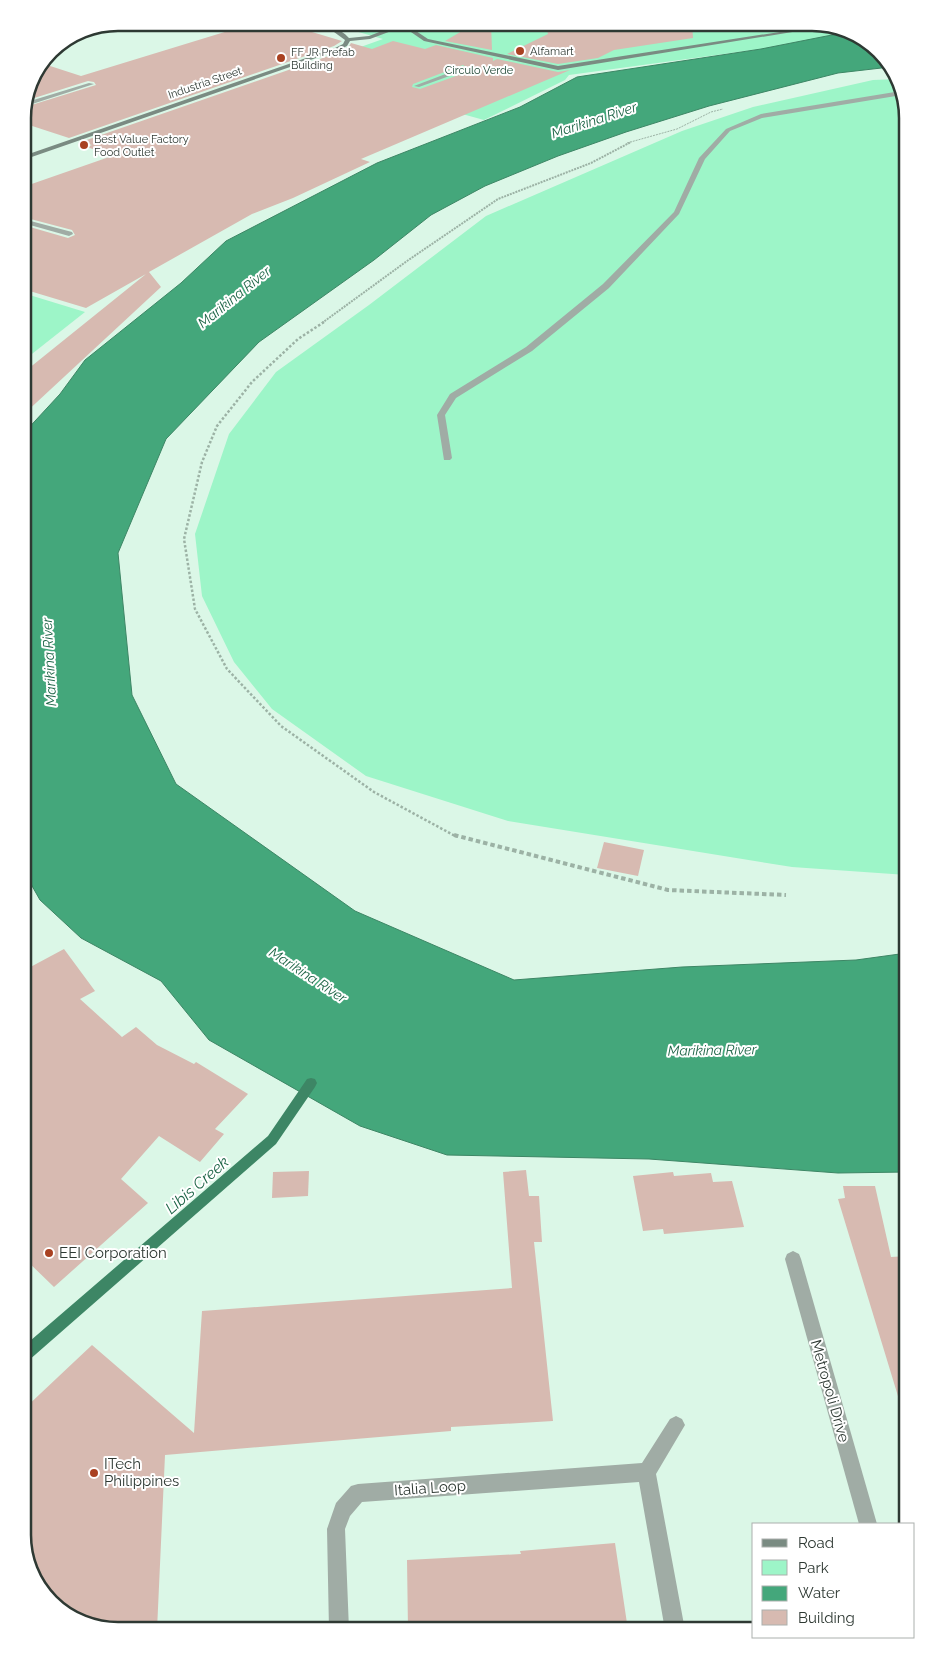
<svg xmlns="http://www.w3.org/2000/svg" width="930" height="1653" viewBox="0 0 930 1653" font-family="Raleway,sans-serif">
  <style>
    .green { fill: #9df5c8 }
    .water { fill: #44a77b; stroke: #3d8665 }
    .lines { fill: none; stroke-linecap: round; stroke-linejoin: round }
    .stream { fill: #3d8665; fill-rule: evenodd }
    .building { fill: #d7bab1; fill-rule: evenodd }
    .path-far3 { stroke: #9cb2a5; stroke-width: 1; stroke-dasharray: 2 1; stroke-linecap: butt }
    .path-far2 { stroke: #9cb2a5; stroke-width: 2; stroke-dasharray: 2 1; stroke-linecap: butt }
    .path-far1 { stroke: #9cb2a5; stroke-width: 2.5; stroke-dasharray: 2.5 2; stroke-linecap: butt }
    .path { stroke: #9cb2a5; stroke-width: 4; stroke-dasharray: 4.5 3; stroke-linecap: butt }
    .lane { fill: #a0aca5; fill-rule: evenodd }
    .street { fill: #a0aca5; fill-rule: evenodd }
    .secondary { fill: #7a8b82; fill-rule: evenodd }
    .poi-dot { fill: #a94121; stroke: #fff; stroke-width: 2 }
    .labels { text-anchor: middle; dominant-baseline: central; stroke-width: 4; stroke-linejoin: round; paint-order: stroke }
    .far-poi-label { font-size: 11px; fill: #2e3933; stroke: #fff; text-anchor: start }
    .far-park-label { font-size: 11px; fill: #153f2c; stroke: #fff }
    .far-street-label { font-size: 11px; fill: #2e3933; stroke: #fff }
    .water-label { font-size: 14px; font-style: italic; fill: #1f6648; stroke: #fff }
    .near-poi-label { font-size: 15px; fill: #2e3933; stroke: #fff; text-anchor: start }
    .near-street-label { font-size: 15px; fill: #2e3933; stroke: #fff }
    .near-water-label { font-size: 16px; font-style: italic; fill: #1f6648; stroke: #fff }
    .rim { fill: none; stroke: #2e3933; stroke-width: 2.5 }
  </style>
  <rect width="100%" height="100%" fill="#dbf7e7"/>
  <g class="green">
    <polygon points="327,23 819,23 847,32 761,49 569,75 565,80 484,120 299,69 383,39"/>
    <polygon points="898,79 907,118 907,875 792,867 508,821 366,776 272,709 234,662 202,596 195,534 229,434 276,372 369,305 486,216 682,131 753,107 873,80"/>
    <polygon points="23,293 85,312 23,361"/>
  </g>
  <polygon class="water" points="847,32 865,39 890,67 838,73 709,106 626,132 558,156 485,186 431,215 374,260 259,342 166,439 118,553 132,695 176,784 355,911 514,980 682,967 856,960 907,953 907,1172 838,1173 649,1159 447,1155 360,1126 209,1040 161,981 81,938 40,900 23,870 23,434 60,394 85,360 181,283 226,241 377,163 520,107 577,77 761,49"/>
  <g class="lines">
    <polygon class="stream" points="311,1078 315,1079 317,1083 315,1087 276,1144 28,1361 23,1363 23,1347 268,1136 307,1079"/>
  </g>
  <g class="building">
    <polygon points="254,23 282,23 342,41 334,46 69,138 23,123 25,107 96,85 94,82 88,81 28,100 44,64 81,76"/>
    <polygon points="462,23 491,23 492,50 445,41 462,31"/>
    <polygon points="545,23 692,23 693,38 614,50 598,58 558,64 507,54 548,34"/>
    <path d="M393,41L425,49L436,45L493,58V61L497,59L558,72L570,70L361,159L370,162L293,198L252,214L149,272L161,287L23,415V373L146,274L86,308L23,289V225L68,238L75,235L72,230L23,217V187L112,156L87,147L92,145L81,142L340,52L348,48L351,43L372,49ZM463,65L468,69L467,72L420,89L412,87L413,84Z"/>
    <polygon points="604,842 644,850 638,876 597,868"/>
    <polygon points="64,949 95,991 80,999 122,1037 136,1027 157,1045 194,1064 196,1062 248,1094 215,1129 224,1134 200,1162 159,1136 121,1179 148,1203 54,1287 23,1257 23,971"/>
    <polygon points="526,1170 529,1196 539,1196 542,1242 534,1242 553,1421 451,1427 451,1431 165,1455 157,1630 112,1630 65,1614 32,1577 22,1535 23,1410 92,1345 194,1433 202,1311 512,1288 503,1172"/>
    <polygon points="309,1171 308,1196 272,1198 273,1172"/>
    <polygon points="673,1172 674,1176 711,1173 713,1182 732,1181 744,1227 664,1234 663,1229 643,1231 633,1176"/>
    <polygon points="843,1186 875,1186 891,1257 908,1256 908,1405 901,1406 838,1199 845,1198"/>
    <polygon points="615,1543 628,1630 408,1630 407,1560 521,1554 520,1551"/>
  </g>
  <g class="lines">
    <polyline class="path-far3" points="627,143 677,129 711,112 723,109"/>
    <polyline class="path-far2" points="322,323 407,261 498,199 591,163 631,142"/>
    <polyline class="path-far1" points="324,322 298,339 252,382 217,426 202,462 184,539 195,609 227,669 281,726 374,792 457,837"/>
    <polyline class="path" points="454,835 668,890 786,895"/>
    <g class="lane">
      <polygon points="464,67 466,70 419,87 414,86"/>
      <polygon points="89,83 94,84 26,106 27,102"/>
      <polygon points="901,91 902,95 762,118 730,131 705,159 679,214 609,288 532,351 456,398 445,415 452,458 450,460 444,460 437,415 450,394 526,347 603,284 674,212 699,158 726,129 761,114"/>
      <polygon points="23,219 72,232 73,234 69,236 23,223"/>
    </g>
    <g class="street">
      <polygon points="793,1251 799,1254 801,1259 877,1524 859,1524 785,1259 787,1254"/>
      <polygon points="676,1416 682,1419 685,1425 656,1474 685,1630 665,1630 639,1482 362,1502 350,1516 345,1529 349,1630 329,1630 327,1529 336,1503 351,1486 358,1484 642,1463 670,1419"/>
    </g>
    <path class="secondary" d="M307,23C321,23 340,27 349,38L369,36L387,29L379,27L378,23L401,28L421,23L413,29L428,39L558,66L825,25L829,26L558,70L424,41L408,30H394L370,39L350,41L347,46L339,50L23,160V156L335,48L343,44L345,40L334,32Z"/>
  </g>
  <g class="poi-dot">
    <circle cx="520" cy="51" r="5"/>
    <circle cx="281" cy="58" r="5"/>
    <circle cx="84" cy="145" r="5"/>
    <circle cx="49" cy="1253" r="5"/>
    <circle cx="94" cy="1473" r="5"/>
  </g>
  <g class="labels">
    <g class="far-poi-label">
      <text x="530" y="51">Alfamart</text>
      <text x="291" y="52">FF JR Prefab<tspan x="291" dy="13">Building</tspan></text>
      <text x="94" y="139">Best Value Factory<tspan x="94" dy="13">Food Outlet</tspan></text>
    </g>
    <g class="far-park-label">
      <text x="479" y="70">Circulo Verde</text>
    </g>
    <g class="far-street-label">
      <text transform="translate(205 83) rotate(-19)">Industria Street</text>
    </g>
    <g class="water-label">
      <text transform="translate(594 120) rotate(-18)">Marikina River</text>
      <text transform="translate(234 297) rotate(-39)">Marikina River</text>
      <text transform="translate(49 662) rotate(-93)">Marikina River</text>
      <text transform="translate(308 975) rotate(33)">Marikina River</text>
      <text transform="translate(712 1050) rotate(-1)">Marikina River</text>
    </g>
    <g class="near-poi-label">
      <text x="59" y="1253">EEI Corporation</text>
      <text x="104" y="1464">ITech<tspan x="104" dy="17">Philippines</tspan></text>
    </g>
    <g class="near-street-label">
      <text transform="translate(830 1391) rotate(74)">Metropoli Drive</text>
      <text transform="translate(430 1488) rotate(-4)">Italia Loop</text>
    </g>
    <g class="near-water-label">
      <text transform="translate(197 1185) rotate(-41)">Libis Creek</text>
    </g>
  </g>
  <path d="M0 0H930V1653H0ZM118 31H812A87 87 0 0 1 899 118V1535A87 87 0 0 1 812 1622H118A87 87 0 0 1 31 1535V118A87 87 0 0 1 118 31Z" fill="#fff" fill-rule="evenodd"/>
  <path class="rim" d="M118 31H812A87 87 0 0 1 899 118V1535A87 87 0 0 1 812 1622H118A87 87 0 0 1 31 1535V118A87 87 0 0 1 118 31Z"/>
  <rect x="752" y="1523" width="162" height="115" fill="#ffffff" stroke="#abb0ad"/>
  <rect x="762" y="1539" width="25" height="8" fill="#7a8b82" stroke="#abb0ad"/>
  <text x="798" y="1548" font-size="15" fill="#2e3933">Road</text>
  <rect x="762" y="1560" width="25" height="15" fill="#9df5c8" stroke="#abb0ad"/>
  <text x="798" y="1573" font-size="15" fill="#2e3933">Park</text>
  <rect x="762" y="1586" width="25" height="15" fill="#44a77b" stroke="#abb0ad"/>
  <text x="798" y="1598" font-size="15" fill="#2e3933">Water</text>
  <rect x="762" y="1610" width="25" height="15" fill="#d7bab1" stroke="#abb0ad"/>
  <text x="798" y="1623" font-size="15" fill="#2e3933">Building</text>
</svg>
